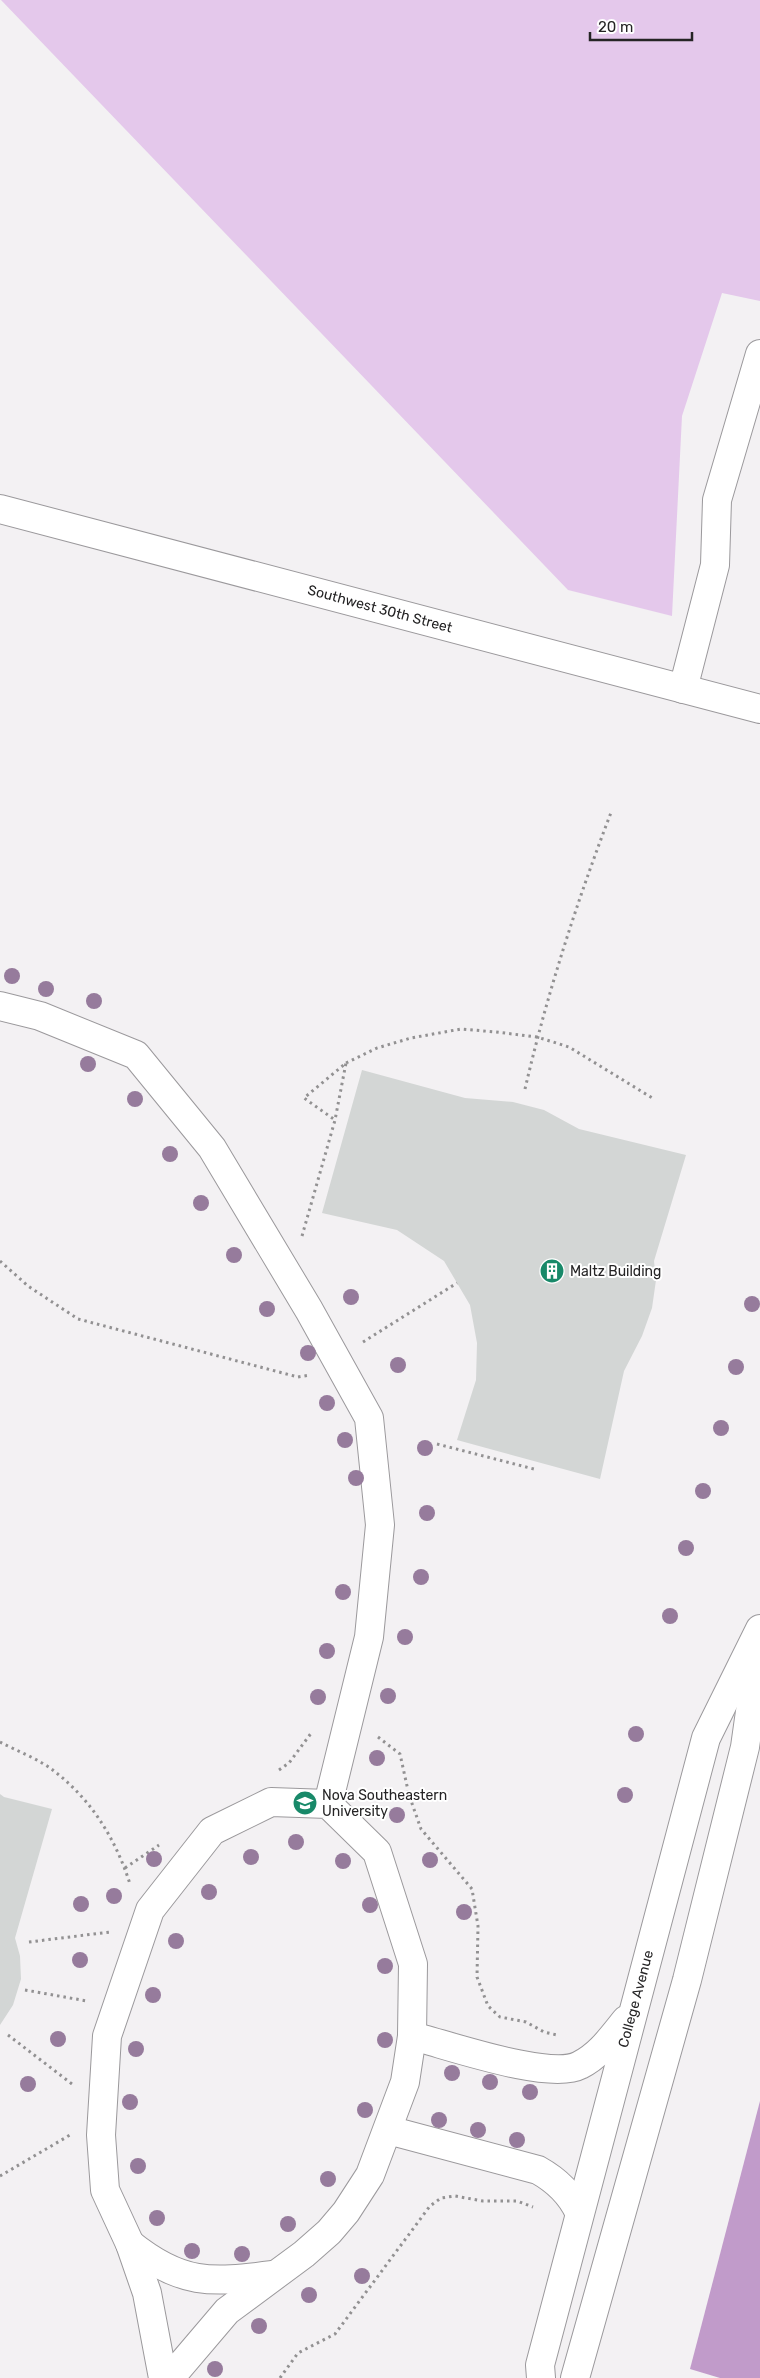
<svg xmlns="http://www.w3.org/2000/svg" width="760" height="2378" viewBox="0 0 760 2378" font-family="Rubik,sans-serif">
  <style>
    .green { fill: #e4c8eb }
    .water { fill: #c19bca }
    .building { fill: #d3d6d5 }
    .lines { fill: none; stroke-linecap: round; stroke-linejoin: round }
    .minor-casing { stroke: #9b999c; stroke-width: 30 }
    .path { stroke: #929192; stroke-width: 3; stroke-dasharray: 2.5 4; stroke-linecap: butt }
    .minor { stroke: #fff; stroke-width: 28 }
    .tree { fill: #967b9c }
    .labels { text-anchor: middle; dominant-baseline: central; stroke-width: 4; stroke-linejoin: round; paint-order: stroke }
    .street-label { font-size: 14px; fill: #252425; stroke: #fff }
    .poi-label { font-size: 14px; fill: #252425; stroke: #fff; text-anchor: start }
  </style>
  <rect width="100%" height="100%" fill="#f3f1f3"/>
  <polygon class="green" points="1,0 760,0 760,301 722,293 682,416 672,616 568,590"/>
  <polygon class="water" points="760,2101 760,2378 720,2378 690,2369"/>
  <g class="building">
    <polygon points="362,1070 465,1098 513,1102 544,1110 579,1129 686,1155 654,1261 656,1280 652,1308 642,1336 624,1371 600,1479 457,1440 476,1380 477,1343 470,1305 444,1261 397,1230 322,1213"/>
    <polygon points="0,1794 4,1797 52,1809 15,1938 20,1956 21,1979 13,2005 0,2025"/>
  </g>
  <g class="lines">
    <defs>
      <g id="minor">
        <polyline points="0,509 760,709"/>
        <polyline points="683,689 715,565 717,500 760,354"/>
        <polyline points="0,1006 40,1016 136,1055 212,1148 309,1310 369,1418 380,1525 369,1637 328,1804"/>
        <path d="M412,2036C448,2045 550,2081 580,2065C600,2055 612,2037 626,2020"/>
        <path d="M388,2130L538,2170C556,2180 570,2193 579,2212"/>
        <path d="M130,2244C181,2285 210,2283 273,2275"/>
        <polyline points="163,2378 147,2293 130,2244 105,2190 101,2135 107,2036 150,1910 212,1831 271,1802 328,1804 377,1852 413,1964 412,2036 405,2082 370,2175 346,2212 329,2232 304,2254 227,2311 170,2378"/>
        <polyline points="541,2378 540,2365 706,1738 760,1629"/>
        <polyline points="575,2378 687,1980 745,1747 759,1648"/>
      </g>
    </defs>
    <use href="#minor" class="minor-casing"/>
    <g class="path">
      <polyline points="346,1063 377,1048 411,1038 461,1029 496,1032 537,1037 569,1047 654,1099"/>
      <path d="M525,1089C547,994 577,901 612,810"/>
      <polyline points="302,1236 335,1120 346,1063 304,1098 335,1120"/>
      <polyline points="0,1261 28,1286 78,1319 298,1377 310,1375"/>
      <polyline points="363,1342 457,1283"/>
      <polyline points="437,1444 534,1469"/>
      <polyline points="378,1737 400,1754 409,1795 421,1829 472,1889 478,1926 477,1977 488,2006 500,2017 526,2022 544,2032 557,2035"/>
      <path d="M0,1742C17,1751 39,1759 54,1771C92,1800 116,1840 130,1884"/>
      <polyline points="279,1770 289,1763 312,1732"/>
      <polyline points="125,1868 159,1845"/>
      <polyline points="29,1942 110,1932"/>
      <polyline points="25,1990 87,2001"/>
      <polyline points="8,2035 72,2084"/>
      <polyline points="0,2176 70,2135"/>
      <polyline points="280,2378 298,2353 335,2334 430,2206 441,2198 455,2196 483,2201 517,2201 533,2207"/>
    </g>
    <use href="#minor" class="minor"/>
  </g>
  <g class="tree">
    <circle cx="12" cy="976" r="8"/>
    <circle cx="46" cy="989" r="8"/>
    <circle cx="94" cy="1001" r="8"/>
    <circle cx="88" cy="1064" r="8"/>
    <circle cx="135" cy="1099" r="8"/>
    <circle cx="170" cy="1154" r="8"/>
    <circle cx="201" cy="1203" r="8"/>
    <circle cx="234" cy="1255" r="8"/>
    <circle cx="351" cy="1297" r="8"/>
    <circle cx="752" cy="1304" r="8"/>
    <circle cx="267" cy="1309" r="8"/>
    <circle cx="308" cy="1353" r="8"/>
    <circle cx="398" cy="1365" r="8"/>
    <circle cx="736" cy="1367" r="8"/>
    <circle cx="327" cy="1403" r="8"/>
    <circle cx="721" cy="1428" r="8"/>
    <circle cx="345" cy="1440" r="8"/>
    <circle cx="425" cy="1448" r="8"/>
    <circle cx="356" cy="1478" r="8"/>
    <circle cx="703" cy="1491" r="8"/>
    <circle cx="427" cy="1513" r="8"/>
    <circle cx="686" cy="1548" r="8"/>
    <circle cx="421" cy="1577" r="8"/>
    <circle cx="343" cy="1592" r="8"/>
    <circle cx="670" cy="1616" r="8"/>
    <circle cx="405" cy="1637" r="8"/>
    <circle cx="327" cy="1651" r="8"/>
    <circle cx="388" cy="1696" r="8"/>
    <circle cx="318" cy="1697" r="8"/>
    <circle cx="636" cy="1734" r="8"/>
    <circle cx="377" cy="1758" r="8"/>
    <circle cx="625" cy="1795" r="8"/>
    <circle cx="397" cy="1815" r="8"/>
    <circle cx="296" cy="1842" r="8"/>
    <circle cx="251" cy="1857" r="8"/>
    <circle cx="154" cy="1859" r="8"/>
    <circle cx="430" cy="1860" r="8"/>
    <circle cx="343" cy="1861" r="8"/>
    <circle cx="209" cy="1892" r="8"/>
    <circle cx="114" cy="1896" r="8"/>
    <circle cx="81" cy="1904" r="8"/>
    <circle cx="370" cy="1905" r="8"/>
    <circle cx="464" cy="1912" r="8"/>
    <circle cx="176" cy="1941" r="8"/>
    <circle cx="80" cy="1960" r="8"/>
    <circle cx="385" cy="1966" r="8"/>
    <circle cx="153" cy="1995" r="8"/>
    <circle cx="58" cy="2039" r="8"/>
    <circle cx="385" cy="2040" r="8"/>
    <circle cx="136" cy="2049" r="8"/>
    <circle cx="452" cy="2073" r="8"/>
    <circle cx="490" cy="2082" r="8"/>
    <circle cx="28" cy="2084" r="8"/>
    <circle cx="530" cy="2092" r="8"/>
    <circle cx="130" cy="2102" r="8"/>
    <circle cx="365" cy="2110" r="8"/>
    <circle cx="439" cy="2120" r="8"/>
    <circle cx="478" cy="2130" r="8"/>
    <circle cx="517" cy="2140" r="8"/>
    <circle cx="138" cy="2166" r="8"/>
    <circle cx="328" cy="2179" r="8"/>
    <circle cx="157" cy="2218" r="8"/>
    <circle cx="288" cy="2224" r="8"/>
    <circle cx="192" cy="2251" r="8"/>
    <circle cx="242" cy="2254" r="8"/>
    <circle cx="362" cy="2276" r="8"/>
    <circle cx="309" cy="2295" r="8"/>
    <circle cx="259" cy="2326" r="8"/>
    <circle cx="215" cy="2369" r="8"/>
  </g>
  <defs>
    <symbol id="building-disc" viewBox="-11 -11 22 22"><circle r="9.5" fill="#188969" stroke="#fff"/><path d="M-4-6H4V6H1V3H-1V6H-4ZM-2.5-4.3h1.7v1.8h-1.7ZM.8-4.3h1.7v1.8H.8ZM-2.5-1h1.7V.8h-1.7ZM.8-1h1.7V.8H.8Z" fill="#fff"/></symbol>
    <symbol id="university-disc" viewBox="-11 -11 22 22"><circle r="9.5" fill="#188969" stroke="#fff"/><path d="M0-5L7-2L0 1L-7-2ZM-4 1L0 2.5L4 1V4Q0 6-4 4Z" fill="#fff"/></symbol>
  </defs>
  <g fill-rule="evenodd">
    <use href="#building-disc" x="538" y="1257" width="28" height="28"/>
    <use href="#university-disc" x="291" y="1789" width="28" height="28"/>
  </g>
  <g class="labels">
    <g class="street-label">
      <text transform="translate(380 609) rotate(15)">Southwest 30th Street</text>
      <text transform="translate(636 1999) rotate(-75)">College Avenue</text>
    </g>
    <g class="poi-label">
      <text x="570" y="1271">Maltz Building</text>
      <text x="322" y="1795">Nova Southeastern<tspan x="322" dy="16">University</tspan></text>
    </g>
  </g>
  <path d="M590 32v8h102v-8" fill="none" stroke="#252425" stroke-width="2.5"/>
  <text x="598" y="32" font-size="15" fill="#252425" stroke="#ffffff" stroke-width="4" paint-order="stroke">20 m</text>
</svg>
